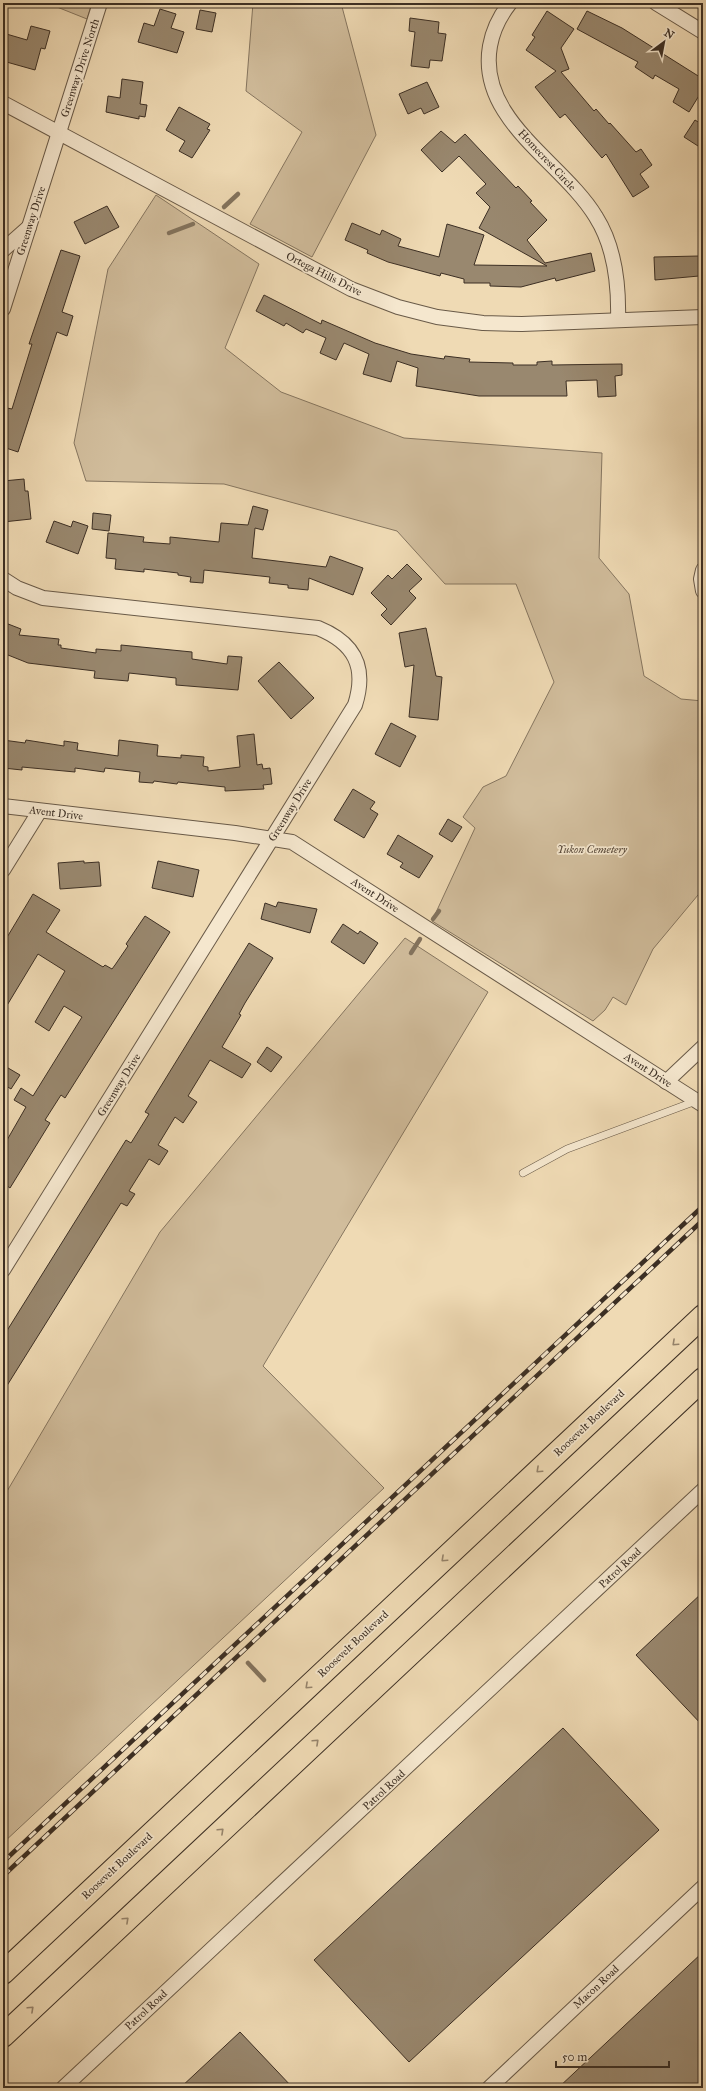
<svg xmlns="http://www.w3.org/2000/svg" width="706" height="2091" viewBox="0 0 706 2091" font-family="'IM FELL Great Primer',serif">
  <style>
    .green { fill: #d1bd9c; stroke: #867660 }
    .lines { fill: none; stroke-linecap: round; stroke-linejoin: round }
    .stream { stroke: #83735d; stroke-width: 4.5 }
    .building { fill: #99886f; stroke: #3c2f24 }
    .service-casing { stroke: #695a48; stroke-width: 8 }
    .minor-casing { stroke: #695a48; stroke-width: 16 }
    .trunk-casing { stroke: #3c2f24; stroke-width: 24 }
    .service { stroke: #f5e7ce; stroke-width: 7 }
    .minor { stroke: #f5e7ce; stroke-width: 14 }
    .trunk { stroke: #efdab4; stroke-width: 22 }
    .rail-casing { stroke: #3c2f24; stroke-width: 4.5 }
    .rail { stroke: #f5e7ce; stroke-width: 3; stroke-dasharray: 9; stroke-linecap: butt }
    .oneway { stroke: #96846c }
    .labels { text-anchor: middle; dominant-baseline: central; stroke-width: 3.5; stroke-linejoin: round; paint-order: stroke }
    .street-label { font-size: 11px; fill: #3c2f24; stroke: #f5e7ce }
    .park-label { font-size: 11px; font-style: italic; fill: #5a4b3c; stroke: #f5e7ce }
  </style>
  <rect width="100%" height="100%" fill="#efdab4"/>
  <filter id="stains"><feTurbulence type="fractalNoise" baseFrequency=".005" numOctaves="4"/><feColorMatrix values="0 0 0 0 .2 0 0 0 0 .09 0 0 0 0 .02 0 0 0 .5 -.17"/></filter>
  <radialGradient id="worn" r=".72"><stop offset=".6" stop-color="#630" stop-opacity="0"/><stop offset="1" stop-color="#630" stop-opacity=".3"/></radialGradient>
  <g class="green">
    <polygon points="47,3 92,3 87,19"/>
    <polygon points="253,3 341,3 376,135 312,257 250,224 302,132 246,91"/>
    <polygon points="156,195 259,264 225,348 281,392 404,438 602,453 599,558 629,594 644,676 681,699 703,701 703,889 653,949 626,1005 613,997 605,1010 593,1021 432,921 475,828 463,817 483,787 506,776 554,682 516,584 445,584 397,531 224,484 86,481 74,443 108,269"/>
    <polygon points="405,938 488,992 263,1366 384,1488 3,1843 3,1498 160,1232"/>
  </g>
  <g class="lines">
    <g class="stream">
      <polyline points="224,207 238,194"/>
      <polyline points="169,233 193,224"/>
      <polyline points="433,919 439,911"/>
      <polyline points="411,953 420,939"/>
      <polyline points="248,1663 264,1680"/>
    </g>
  </g>
  <g class="building">
    <polygon points="160,9 176,14 171,28 184,32 177,53 138,42 144,23 154,26"/>
    <polygon points="200,10 216,13 212,32 196,29"/>
    <polygon points="547,11 574,29 561,48 569,69 561,72 594,111 596,109 609,124 610,123 636,152 641,149 652,165 640,174 649,187 633,197 606,154 602,158 565,114 560,118 535,87 556,71 526,50 535,37 532,35"/>
    <polygon points="587,11 622,28 703,79 703,89 689,112 673,102 679,89 655,75 653,79 635,67 638,62 577,29"/>
    <polygon points="410,18 439,22 438,33 446,34 442,61 430,60 429,68 411,66 415,32 409,31"/>
    <polygon points="31,26 50,31 45,49 41,48 35,70 3,61 3,33 27,40"/>
    <polygon points="122,79 143,82 140,104 147,105 145,117 139,116 139,119 106,112 108,96 120,98"/>
    <polygon points="427,82 439,107 424,114 421,108 408,114 399,94"/>
    <polygon points="179,107 210,124 207,129 210,130 192,158 179,151 185,141 166,130"/>
    <polygon points="695,120 703,125 703,137 698,146 684,137"/>
    <polygon points="441,131 455,143 465,134 516,188 518,186 532,201 530,202 547,220 527,240 545,263 591,253 595,271 556,281 555,278 521,287 490,286 490,283 464,283 464,279 441,273 440,276 388,262 367,253 368,250 345,240 352,223 380,235 382,230 401,239 398,246 439,257 447,224 484,235 474,265 547,266 479,228 490,207 476,193 486,184 459,156 442,172 421,150"/>
    <polygon points="107,206 119,227 85,244 74,222"/>
    <polygon points="61,250 80,256 62,312 73,316 67,336 57,332 18,452 3,447 3,421 7,408 12,409 32,344 29,344"/>
    <polygon points="699,256 699,276 655,280 654,257"/>
    <polygon points="264,295 321,324 322,320 375,343 411,354 444,359 445,356 470,359 469,362 513,363 513,365 537,365 537,362 552,361 552,365 622,364 622,375 615,376 616,396 598,397 597,380 566,381 567,396 479,396 416,386 418,368 397,361 391,382 363,374 369,354 344,343 336,360 320,353 326,338 306,329 303,333 286,323 284,326 256,311"/>
    <polygon points="24,479 25,491 28,491 31,519 3,522 3,481"/>
    <polygon points="253,506 268,510 263,530 255,528 252,558 326,567 330,556 363,568 353,595 309,578 308,590 288,588 288,585 269,583 270,577 204,570 203,583 190,582 191,577 178,575 178,573 144,569 144,572 115,569 116,559 106,558 108,533 144,537 143,542 170,544 170,537 219,542 221,523 248,525"/>
    <polygon points="93,513 111,515 109,531 92,529"/>
    <polygon points="54,521 71,527 73,521 88,526 78,554 46,542"/>
    <polygon points="407,564 422,579 409,591 416,598 391,625 381,615 387,609 371,593 388,575 392,579"/>
    <polygon points="3,622 21,629 19,635 59,639 58,645 61,645 61,648 96,653 96,649 121,651 121,645 192,652 192,659 227,664 228,656 242,657 238,690 176,685 176,678 129,673 128,681 94,678 95,671 28,663 3,653"/>
    <polygon points="426,628 436,676 442,677 438,720 409,717 414,665 405,667 399,633"/>
    <polygon points="279,662 314,698 291,719 258,681"/>
    <polygon points="391,723 416,736 400,767 375,754"/>
    <polygon points="254,734 257,765 262,764 263,769 270,768 272,784 263,785 264,789 225,791 225,787 178,782 177,784 154,781 153,783 139,782 140,772 105,768 104,772 75,768 75,772 22,767 22,770 3,768 3,740 25,743 26,740 64,746 64,741 78,743 77,750 118,756 119,740 142,743 158,745 157,756 181,758 181,755 204,757 203,766 208,767 208,771 240,767 237,736"/>
    <polygon points="353,789 375,802 370,809 378,814 364,838 334,820"/>
    <polygon points="448,819 462,827 452,842 439,834"/>
    <polygon points="398,835 433,856 419,878 400,867 403,863 387,854"/>
    <polygon points="84,861 84,863 99,862 101,886 60,889 58,863"/>
    <polygon points="158,861 199,870 193,897 152,888"/>
    <polygon points="33,894 60,910 46,932 103,967 105,965 112,969 115,965 128,946 126,944 145,916 170,932 65,1098 61,1095 45,1120 50,1123 10,1188 3,1183 3,1147 26,1107 14,1100 21,1088 33,1096 82,1017 64,1006 49,1031 35,1022 65,971 38,954 3,1012 3,944"/>
    <polygon points="278,902 317,909 310,933 261,919 265,903 276,907"/>
    <polygon points="343,924 358,934 360,931 378,943 364,964 331,942"/>
    <polygon points="249,943 273,958 245,1003 239,1014 241,1015 222,1047 251,1064 242,1078 210,1060 188,1096 197,1102 183,1123 175,1117 158,1145 168,1151 159,1165 149,1159 129,1191 135,1194 127,1206 121,1203 3,1392 3,1337 126,1140 131,1143 149,1114 145,1112"/>
    <polygon points="267,1047 282,1057 271,1072 257,1062"/>
    <polygon points="3,1065 20,1075 11,1089 3,1084"/>
    <polygon points="703,1592 703,1726 636,1655"/>
    <polygon points="563,1728 659,1830 409,2062 314,1960"/>
    <polygon points="703,1952 703,2088 558,2088"/>
    <polygon points="240,2032 293,2088 180,2088"/>
  </g>
  <g class="lines">
    <defs>
      <polyline id="service" points="523,1173 567,1149 696,1101"/>
      <g id="minor">
        <path d="M510,3C499,17 493,29 490,46C477,120 563,162 596,217C615,247 619,285 618,320"/>
        <polyline points="656,3 703,32"/>
        <polyline points="3,103 351,289 398,307 437,317 483,323 522,324 703,317"/>
        <polyline points="3,250 29,227"/>
        <polyline points="3,309 100,3"/>
        <polyline points="703,570 701,579 703,591"/>
        <path d="M3,579L17,588L43,598L318,628C355,643 367,667 355,705L3,1270"/>
        <polyline points="3,806 235,833 292,842 703,1105"/>
        <polyline points="3,870 39,812"/>
        <polyline points="666,1082 703,1047"/>
        <polyline points="63,2088 703,1490"/>
        <polyline points="489,2088 703,1887"/>
      </g>
      <g id="trunk">
        <polyline points="3,1973 703,1316"/>
        <polyline points="3,2036 703,1379"/>
      </g>
    </defs>
    <use href="#service" class="service-casing"/>
    <use href="#minor" class="minor-casing"/>
    <use href="#trunk" class="trunk-casing"/>
    <use href="#service" class="service"/>
    <use href="#minor" class="minor"/>
    <use href="#trunk" class="trunk"/>
    <defs>
      <g id="rail">
        <polyline points="3,1862 703,1206"/>
        <polyline points="3,1876 703,1220"/>
      </g>
    </defs>
    <use href="#rail" class="rail-casing"/>
    <use href="#rail" class="rail"/>
  </g>
  <defs><path id="oneway-chevron" d="M-2-3.5L2.5 0L-2 3.5" fill="none" stroke-width="1.6" stroke-linecap="round" stroke-linejoin="round"/></defs>
  <g class="oneway">
    <use href="#oneway-chevron" transform="translate(675 1343) rotate(137)"/>
    <use href="#oneway-chevron" transform="translate(539 1470) rotate(137)"/>
    <use href="#oneway-chevron" transform="translate(444 1559) rotate(137)"/>
    <use href="#oneway-chevron" transform="translate(308 1686) rotate(137)"/>
    <use href="#oneway-chevron" transform="translate(316 1742) rotate(-43)"/>
    <use href="#oneway-chevron" transform="translate(221 1831) rotate(-43)"/>
    <use href="#oneway-chevron" transform="translate(126 1920) rotate(-43)"/>
    <use href="#oneway-chevron" transform="translate(31 2009) rotate(-43)"/>
  </g>
  <g class="labels">
    <g class="street-label">
      <text transform="translate(80 68) rotate(-72)">Greenway Drive North</text>
      <text transform="translate(547 160) rotate(47)">Homecrest Circle</text>
      <text transform="translate(31 221) rotate(-72)">Greenway Drive</text>
      <text transform="translate(324 274) rotate(27)">Ortega Hills Drive</text>
      <text transform="translate(290 810) rotate(-58)">Greenway Drive</text>
      <text transform="translate(56 813) rotate(7)">Avent Drive</text>
      <text transform="translate(375 895) rotate(33)">Avent Drive</text>
      <text transform="translate(648 1070) rotate(33)">Avent Drive</text>
      <text transform="translate(119 1085) rotate(-58)">Greenway Drive</text>
      <text transform="translate(589 1423) rotate(-43)">Roosevelt Boulevard</text>
      <text transform="translate(620 1568) rotate(-43)">Patrol Road</text>
      <text transform="translate(353 1644) rotate(-43)">Roosevelt Boulevard</text>
      <text transform="translate(384 1790) rotate(-43)">Patrol Road</text>
      <text transform="translate(117 1866) rotate(-43)">Roosevelt Boulevard</text>
      <text transform="translate(596 1987) rotate(-43)">Macon Road</text>
      <text transform="translate(146 2010) rotate(-43)">Patrol Road</text>
    </g>
    <g class="park-label">
      <text x="592" y="849">Yukon Cemetery</text>
    </g>
  </g>
  <rect width="706" height="2091" fill="none" stroke="#efdab4" stroke-width="16"/>
  <rect x="4" y="4" width="698" height="2083" fill="none" stroke="#3c2f24" stroke-width="2"/>
  <rect x="8" y="8" width="690" height="2075" fill="none" stroke="#3c2f24"/>
  <g transform="translate(664 42) rotate(32)" stroke="#f5e7ce" stroke-width="3" paint-order="stroke">
  <path d="M0-3L7 15L0 10L-7 15Z" fill="#3c2f24"/>
  <text y="-6" font-size="11" font-weight="bold" text-anchor="middle" fill="#3c2f24">N</text>
  </g>
  <path d="M556 2061v6h113v-6" fill="none" stroke="#3c2f24" stroke-width="2"/>
  <text x="562" y="2061" font-size="12" fill="#3c2f24" stroke="#f5e7ce" stroke-width="3" paint-order="stroke">50 m</text>
  <rect width="100%" height="100%" filter="url(#stains)"/>
  <rect width="100%" height="100%" fill="url(#worn)"/>
</svg>
